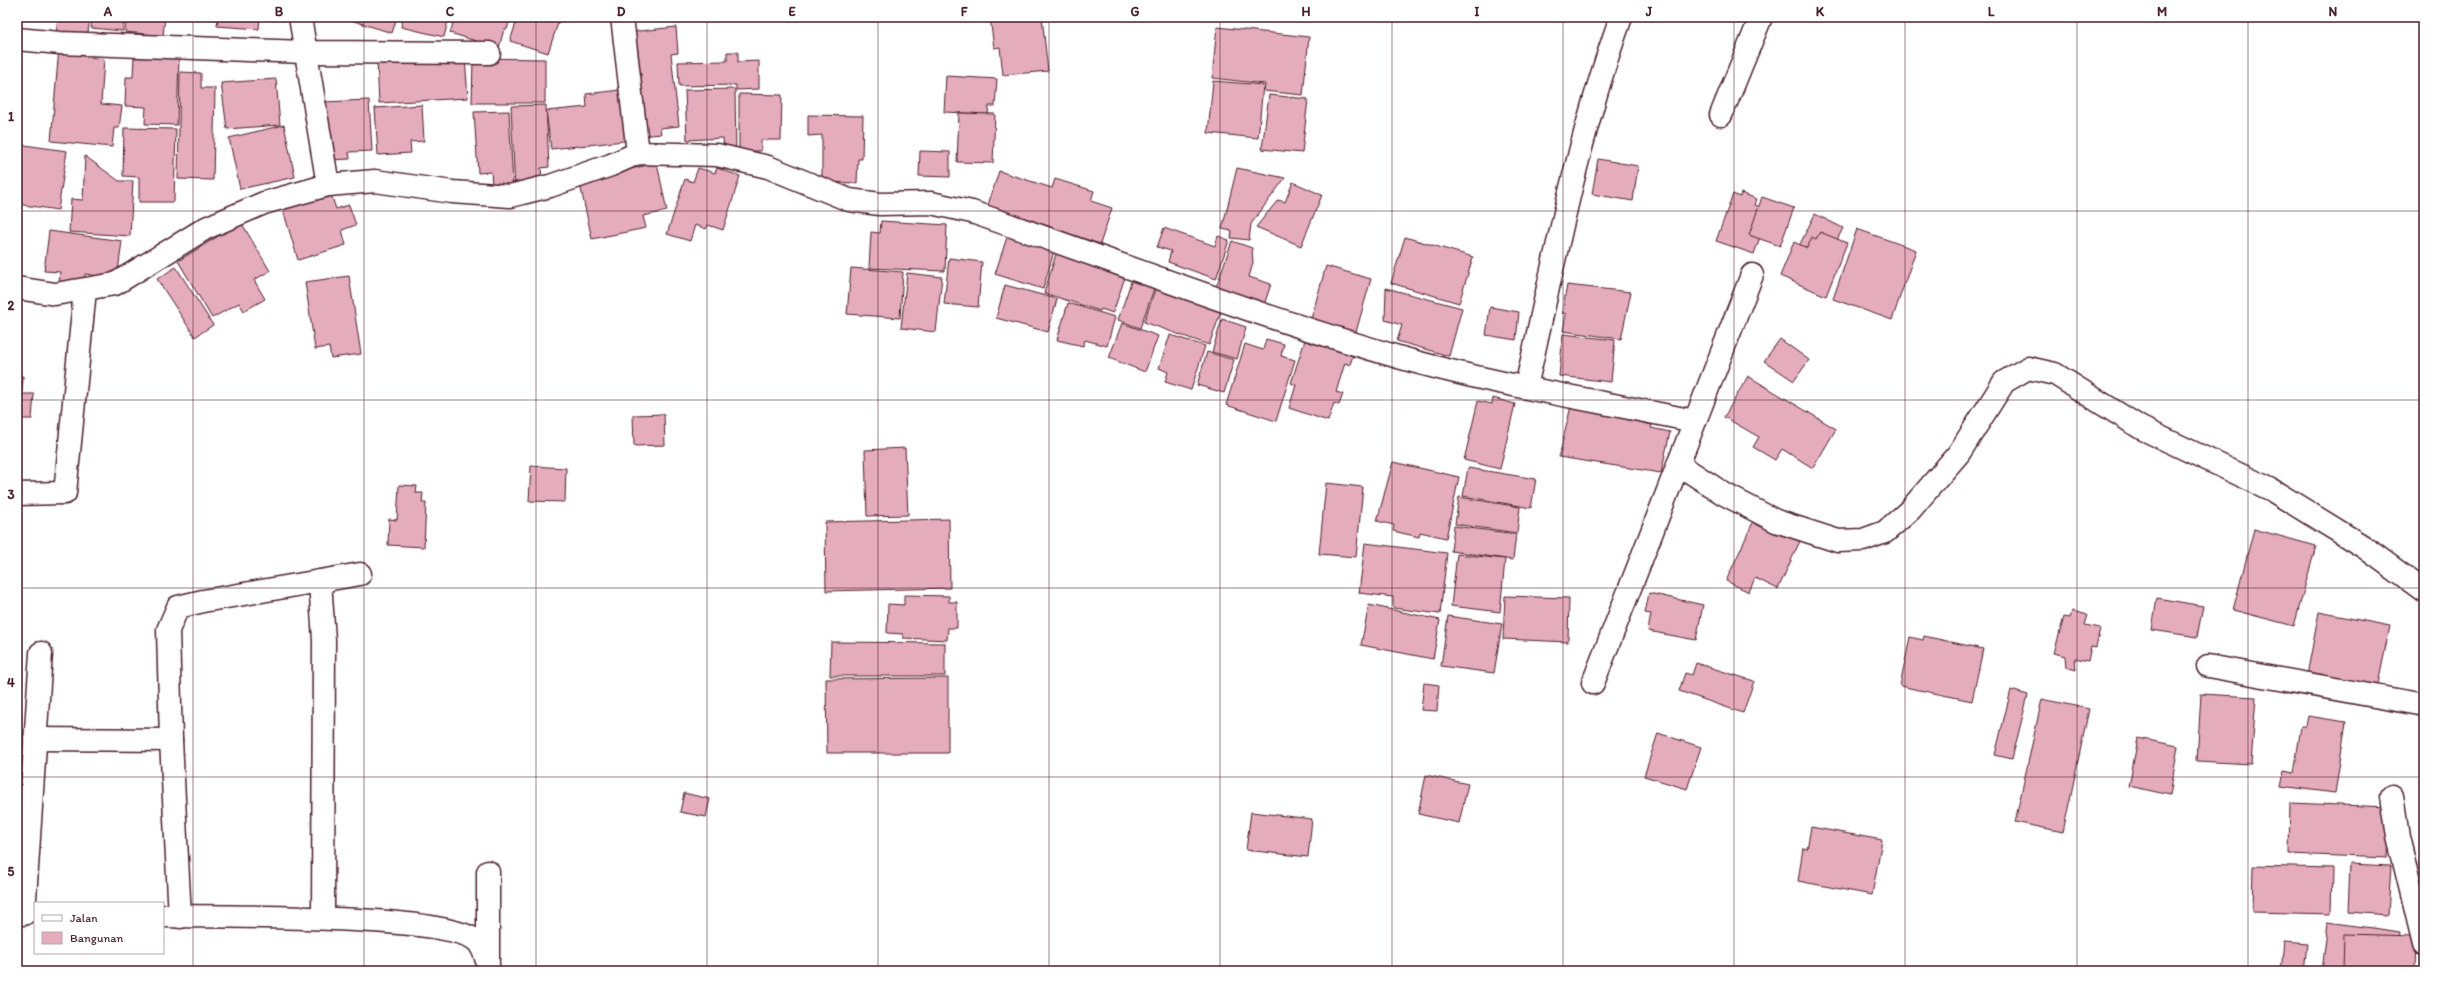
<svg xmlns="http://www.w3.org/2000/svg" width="2441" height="988" viewBox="0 0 2441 988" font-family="Itim,sans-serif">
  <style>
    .building { fill: #e5acbd; stroke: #4a1f2b }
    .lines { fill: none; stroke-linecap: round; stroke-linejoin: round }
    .minor-casing { stroke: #4a1f2b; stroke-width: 25 }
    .minor { stroke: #fff; stroke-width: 22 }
    .grid { fill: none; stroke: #4a1f2b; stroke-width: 1; stroke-opacity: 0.55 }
    .neatline { fill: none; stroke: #4a1f2b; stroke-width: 1.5 }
    .grid-label { font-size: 13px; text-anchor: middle; font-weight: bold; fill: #4a1f2b }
  </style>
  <rect width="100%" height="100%" fill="#fff"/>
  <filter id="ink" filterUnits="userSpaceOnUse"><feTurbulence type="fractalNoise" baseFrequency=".025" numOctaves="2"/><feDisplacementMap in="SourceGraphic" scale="8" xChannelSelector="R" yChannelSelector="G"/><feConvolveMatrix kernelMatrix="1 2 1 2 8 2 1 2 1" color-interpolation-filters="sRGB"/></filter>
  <g filter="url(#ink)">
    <g class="building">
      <polygon points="58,17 90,17 87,39 56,35"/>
      <polygon points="92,17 124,17 123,31 91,28"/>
      <polygon points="126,17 165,17 163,36 125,32"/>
      <polygon points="218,17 260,17 259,29 217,26"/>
      <polygon points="341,17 397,17 392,33"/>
      <polygon points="403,17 449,17 444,37 401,27"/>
      <polygon points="455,17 511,17 507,29 504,29 499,48 450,33"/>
      <polygon points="518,17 560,17 548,53 510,41"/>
      <polygon points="990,17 1042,17 1048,71 1003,75 1000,47 994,48"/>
      <polygon points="676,27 678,53 671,54 679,126 660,128 661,134 641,136 630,32"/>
      <polygon points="1217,27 1309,37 1303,95 1264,91 1265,84 1212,78"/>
      <polygon points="59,48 86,50 86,57 104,59 101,104 122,106 119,128 114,128 112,147 51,141"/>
      <polygon points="727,52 738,52 738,62 759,61 759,89 736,90 736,85 679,86 678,62 727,61"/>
      <polygon points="134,56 179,58 177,125 145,124 146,107 125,106 126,77 133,77"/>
      <polygon points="465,57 468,98 379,103 377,62"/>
      <polygon points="473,58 545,59 545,103 472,103"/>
      <polygon points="180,72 201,73 201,88 215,88 213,180 178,179"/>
      <polygon points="946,76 997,79 995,106 989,106 988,114 944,112"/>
      <polygon points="276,79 280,125 227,129 221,83"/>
      <polygon points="1213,81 1263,85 1258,138 1208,133"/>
      <polygon points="628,89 633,140 551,149 546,111 587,107 586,94"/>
      <polygon points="735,89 736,154 724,150 723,138 687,140 685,90"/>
      <polygon points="739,94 782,95 781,140 761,140 761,151 739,151"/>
      <polygon points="1269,95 1308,99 1302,153 1262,149"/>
      <polygon points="369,100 372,151 349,152 350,159 330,160 323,102"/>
      <polygon points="422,105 424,141 410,142 411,153 378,155 375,108"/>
      <polygon points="546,105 549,167 541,168 542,177 515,191 511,106"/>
      <polygon points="509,111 513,187 492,184 491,172 478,173 474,112"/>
      <polygon points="959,113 995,114 993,163 957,162"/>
      <polygon points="808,115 863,116 862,159 858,159 857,183 822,182 822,135 808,136"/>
      <polygon points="284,125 295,177 240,189 229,138"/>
      <polygon points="124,128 176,129 174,202 139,202 139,177 123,176"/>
      <polygon points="17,144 67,151 58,210 17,204"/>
      <polygon points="920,151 950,152 950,177 919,176"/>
      <polygon points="85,156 119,181 133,181 130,236 69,232 71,199 83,200"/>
      <polygon points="1598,159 1638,166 1633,201 1592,194"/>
      <polygon points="657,163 667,211 643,216 646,228 592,239 579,180"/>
      <polygon points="698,168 715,173 717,168 740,176 723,230 708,225 706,229 695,225 690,241 667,234 685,179 693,182"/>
      <polygon points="1237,168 1285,178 1251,224 1249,240 1231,238 1232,231 1222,229"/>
      <polygon points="999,171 1052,188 1055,179 1094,191 1091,201 1112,208 1100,244 987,208"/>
      <polygon points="1293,182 1322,195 1301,246 1256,227 1278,200 1285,202"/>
      <polygon points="1741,193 1757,199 1755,205 1766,209 1757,236 1760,237 1754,254 1716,241 1733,194 1740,197"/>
      <polygon points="331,194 336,209 349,205 356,225 342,230 346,245 298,260 283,210"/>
      <polygon points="1762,197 1794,208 1780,246 1749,235"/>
      <polygon points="1815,214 1843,228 1826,262 1798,248"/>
      <polygon points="881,221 947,225 945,271 869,268 871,232 880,233"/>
      <polygon points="241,222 270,271 254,280 265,299 244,311 239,303 212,318 178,261"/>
      <polygon points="1164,228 1215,246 1218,236 1229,240 1216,279 1168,262 1171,251 1157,247"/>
      <polygon points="1857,229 1916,250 1892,320 1833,299"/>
      <polygon points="49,231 122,241 117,279 85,274 83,286 59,284 60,272 44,271"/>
      <polygon points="1820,232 1847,243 1826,296 1780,276 1794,242 1807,248 1812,237 1816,239"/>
      <polygon points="1008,234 1055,248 1043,289 995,274"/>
      <polygon points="1405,237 1473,257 1459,303 1391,283"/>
      <polygon points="1232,241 1252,248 1253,263 1249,277 1271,284 1262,311 1214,293"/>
      <polygon points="1057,251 1126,274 1113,313 1101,309 1100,311 1044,293"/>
      <polygon points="949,258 982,262 978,307 944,304"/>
      <polygon points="1326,266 1371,279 1356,332 1311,319"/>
      <polygon points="176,267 213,325 195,337 157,279"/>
      <polygon points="851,268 903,272 900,318 847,314"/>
      <polygon points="907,273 942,277 936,332 901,328"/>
      <polygon points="349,276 361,354 331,358 329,347 315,349 305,282"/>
      <polygon points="1133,276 1156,283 1140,328 1118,320"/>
      <polygon points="1157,284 1208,303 1206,307 1221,312 1209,345 1144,322"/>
      <polygon points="1005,285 1057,299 1048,332 996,318"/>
      <polygon points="1567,285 1631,292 1621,339 1563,331 1566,314 1562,313"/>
      <polygon points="1386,288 1462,308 1449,356 1397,341 1402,325 1385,320"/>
      <polygon points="1068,303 1115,317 1107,346 1085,340 1083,346 1057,340"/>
      <polygon points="1490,307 1519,312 1516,340 1486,335"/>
      <polygon points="1222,319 1246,327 1237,359 1212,352"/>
      <polygon points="1122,323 1158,336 1145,372 1109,358"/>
      <polygon points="1563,334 1615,340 1611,382 1559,376"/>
      <polygon points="1170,335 1205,346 1191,390 1165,382 1168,372 1159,368"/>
      <polygon points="1316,336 1355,348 1350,365 1345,363 1336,392 1343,394 1339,405 1334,403 1328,421 1289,408 1296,385 1291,383 1305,340 1314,343"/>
      <polygon points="1266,339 1284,344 1281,356 1295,360 1276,421 1226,405 1245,344 1263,350"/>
      <polygon points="1780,339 1809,360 1794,381 1764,361"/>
      <polygon points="1207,352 1234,360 1224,393 1197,385"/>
      <polygon points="17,376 23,376 22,394 34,394 32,419 17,419"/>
      <polygon points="1748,376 1836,429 1813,468 1782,449 1775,460 1753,447 1759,437 1724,417"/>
      <polygon points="1493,398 1515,404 1500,469 1464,460 1478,401 1492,404"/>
      <polygon points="1571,406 1652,425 1651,428 1670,432 1661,473 1559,457"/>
      <polygon points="664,414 665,445 634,446 633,415"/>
      <polygon points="905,448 908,515 867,516 865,450"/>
      <polygon points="1393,462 1459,477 1446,538 1420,532 1419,537 1393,531 1394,525 1377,521"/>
      <polygon points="531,466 566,468 565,502 529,501"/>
      <polygon points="1468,468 1536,479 1531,508 1463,496"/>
      <polygon points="1326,483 1363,487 1356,557 1319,554"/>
      <polygon points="399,485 417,486 416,493 423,493 422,503 426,503 424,547 388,545 389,519 397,520"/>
      <polygon points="1459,497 1520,507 1517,533 1455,524"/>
      <polygon points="949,519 950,588 826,591 825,522"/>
      <polygon points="1754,520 1800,541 1778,589 1755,578 1749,592 1726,581"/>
      <polygon points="1454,526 1516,534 1513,560 1451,551"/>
      <polygon points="2254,529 2316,546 2294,626 2233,610"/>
      <polygon points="1365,543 1447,553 1440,614 1393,608 1393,597 1359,593"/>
      <polygon points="1457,554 1505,559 1500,612 1451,606"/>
      <polygon points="1649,593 1703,605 1696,640 1648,631 1651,614 1645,613"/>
      <polygon points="904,595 949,596 949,602 957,602 957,628 948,628 947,640 903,638 903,634 887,633 888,604 904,605"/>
      <polygon points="1505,596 1569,598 1568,642 1503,639"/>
      <polygon points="2157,598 2203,606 2197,637 2152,630"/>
      <polygon points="1369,605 1440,620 1433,659 1361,645"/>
      <polygon points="2072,611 2088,615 2085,625 2100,628 2096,647 2091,646 2088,661 2075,658 2076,670 2066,667 2065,656 2054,653 2064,617 2070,618"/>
      <polygon points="2319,612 2390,626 2377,689 2307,675"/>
      <polygon points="1448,616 1502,624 1494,673 1441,666"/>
      <polygon points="1924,636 1983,649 1972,701 1900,686 1910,637 1923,640"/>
      <polygon points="831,642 945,643 945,676 830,676"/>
      <polygon points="1696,663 1754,681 1743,713 1679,691 1685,673 1692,675"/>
      <polygon points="948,678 948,753 827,753 826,679"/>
      <polygon points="1424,683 1439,685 1437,711 1421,710"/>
      <polygon points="2011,690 2028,695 2012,759 1995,755"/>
      <polygon points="2201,694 2256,697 2251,764 2197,761"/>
      <polygon points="2042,699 2089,709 2063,832 2015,822"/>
      <polygon points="2308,716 2346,722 2335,793 2281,786 2284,771 2294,773 2301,726 2306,726"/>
      <polygon points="1658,733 1701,747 1687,789 1644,776"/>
      <polygon points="2138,738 2178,746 2170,795 2129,786"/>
      <polygon points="1426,775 1468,784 1459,823 1418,814"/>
      <polygon points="684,793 710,799 706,817 680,812"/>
      <polygon points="2290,803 2390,807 2388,858 2289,854"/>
      <polygon points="1251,812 1312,819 1308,857 1246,850"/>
      <polygon points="1811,827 1882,840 1872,895 1798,881 1803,848 1807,849"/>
      <polygon points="2350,864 2391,866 2388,915 2348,912"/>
      <polygon points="2253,866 2332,868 2331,914 2252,912"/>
      <polygon points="2328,922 2401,932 2398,957 2410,959 2409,971 2322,971"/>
      <polygon points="2344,934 2416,936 2415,971 2343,971"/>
      <polygon points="2284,942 2308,944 2305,971 2281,971"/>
      <rect x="224" y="969" width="36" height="2"/>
    </g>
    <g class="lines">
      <defs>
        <g id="minor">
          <polyline points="300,17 328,185"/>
          <polyline points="622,17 638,153"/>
          <polyline points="17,39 60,43 305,52 489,53"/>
          <polyline points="1721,115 1761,17"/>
          <path d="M17,288L55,294L115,284L206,228L264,203L328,185L375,181L452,192L510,196L550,186L611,165L638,153L717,155L768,167L849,200L880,204L931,203L972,212C1114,261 1254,315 1398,357C1495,385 1595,400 1694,421"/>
          <path d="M1526,387C1554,263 1578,137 1621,17"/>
          <polyline points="1678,464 1724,494 1776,521 1838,541 1863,540 1885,532 1910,510 1959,453 2004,382 2028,368 2055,374 2141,428 2270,489 2364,547 2424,591"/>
          <polyline points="17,494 65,493 85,290"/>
          <polyline points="320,581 360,574"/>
          <polyline points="2208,666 2424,705"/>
          <polyline points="1593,683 1752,275"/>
          <polyline points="35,739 171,740"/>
          <polyline points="2392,796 2398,837 2424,944"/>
          <polyline points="488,872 488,960"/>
          <polyline points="24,914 41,653"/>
          <path d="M163,916C212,917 453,913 479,943C484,950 488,962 489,971"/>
          <polyline points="180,917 171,740 168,630 178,607 203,601 320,581 324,640 323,918"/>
        </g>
      </defs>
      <use href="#minor" class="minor-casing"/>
      <use href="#minor" class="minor"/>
    </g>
  </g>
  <path class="grid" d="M193,17V971M364,17V971M536,17V971M707,17V971M878,17V971M1049,17V971M1220,17V971M1392,17V971M1563,17V971M1734,17V971M1905,17V971M2077,17V971M2248,17V971M17,211H2424M17,400H2424M17,588H2424M17,777H2424"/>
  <rect width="2441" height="988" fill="none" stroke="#fff" stroke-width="44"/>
  <rect x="34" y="902" width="130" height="52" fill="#ffffff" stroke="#b7a5aa"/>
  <rect x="42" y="915" width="20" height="6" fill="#ffffff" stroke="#b7a5aa"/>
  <text x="70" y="922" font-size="12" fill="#4a1f2b">Jalan</text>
  <rect x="42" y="932" width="20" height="12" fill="#e5acbd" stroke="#b7a5aa"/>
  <text x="70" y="942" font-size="12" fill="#4a1f2b">Bangunan</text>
  <rect x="22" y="22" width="2397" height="944" class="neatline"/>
  <g class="grid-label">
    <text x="108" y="16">A</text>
    <text x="279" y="16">B</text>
    <text x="450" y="16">C</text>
    <text x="621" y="16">D</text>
    <text x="792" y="16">E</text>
    <text x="964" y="16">F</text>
    <text x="1135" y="16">G</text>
    <text x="1306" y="16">H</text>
    <text x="1477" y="16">I</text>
    <text x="1649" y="16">J</text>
    <text x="1820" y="16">K</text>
    <text x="1991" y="16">L</text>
    <text x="2162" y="16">M</text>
    <text x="2333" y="16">N</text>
    <text x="11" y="121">1</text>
    <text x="11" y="310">2</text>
    <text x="11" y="499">3</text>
    <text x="11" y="687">4</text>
    <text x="11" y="876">5</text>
  </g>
</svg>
